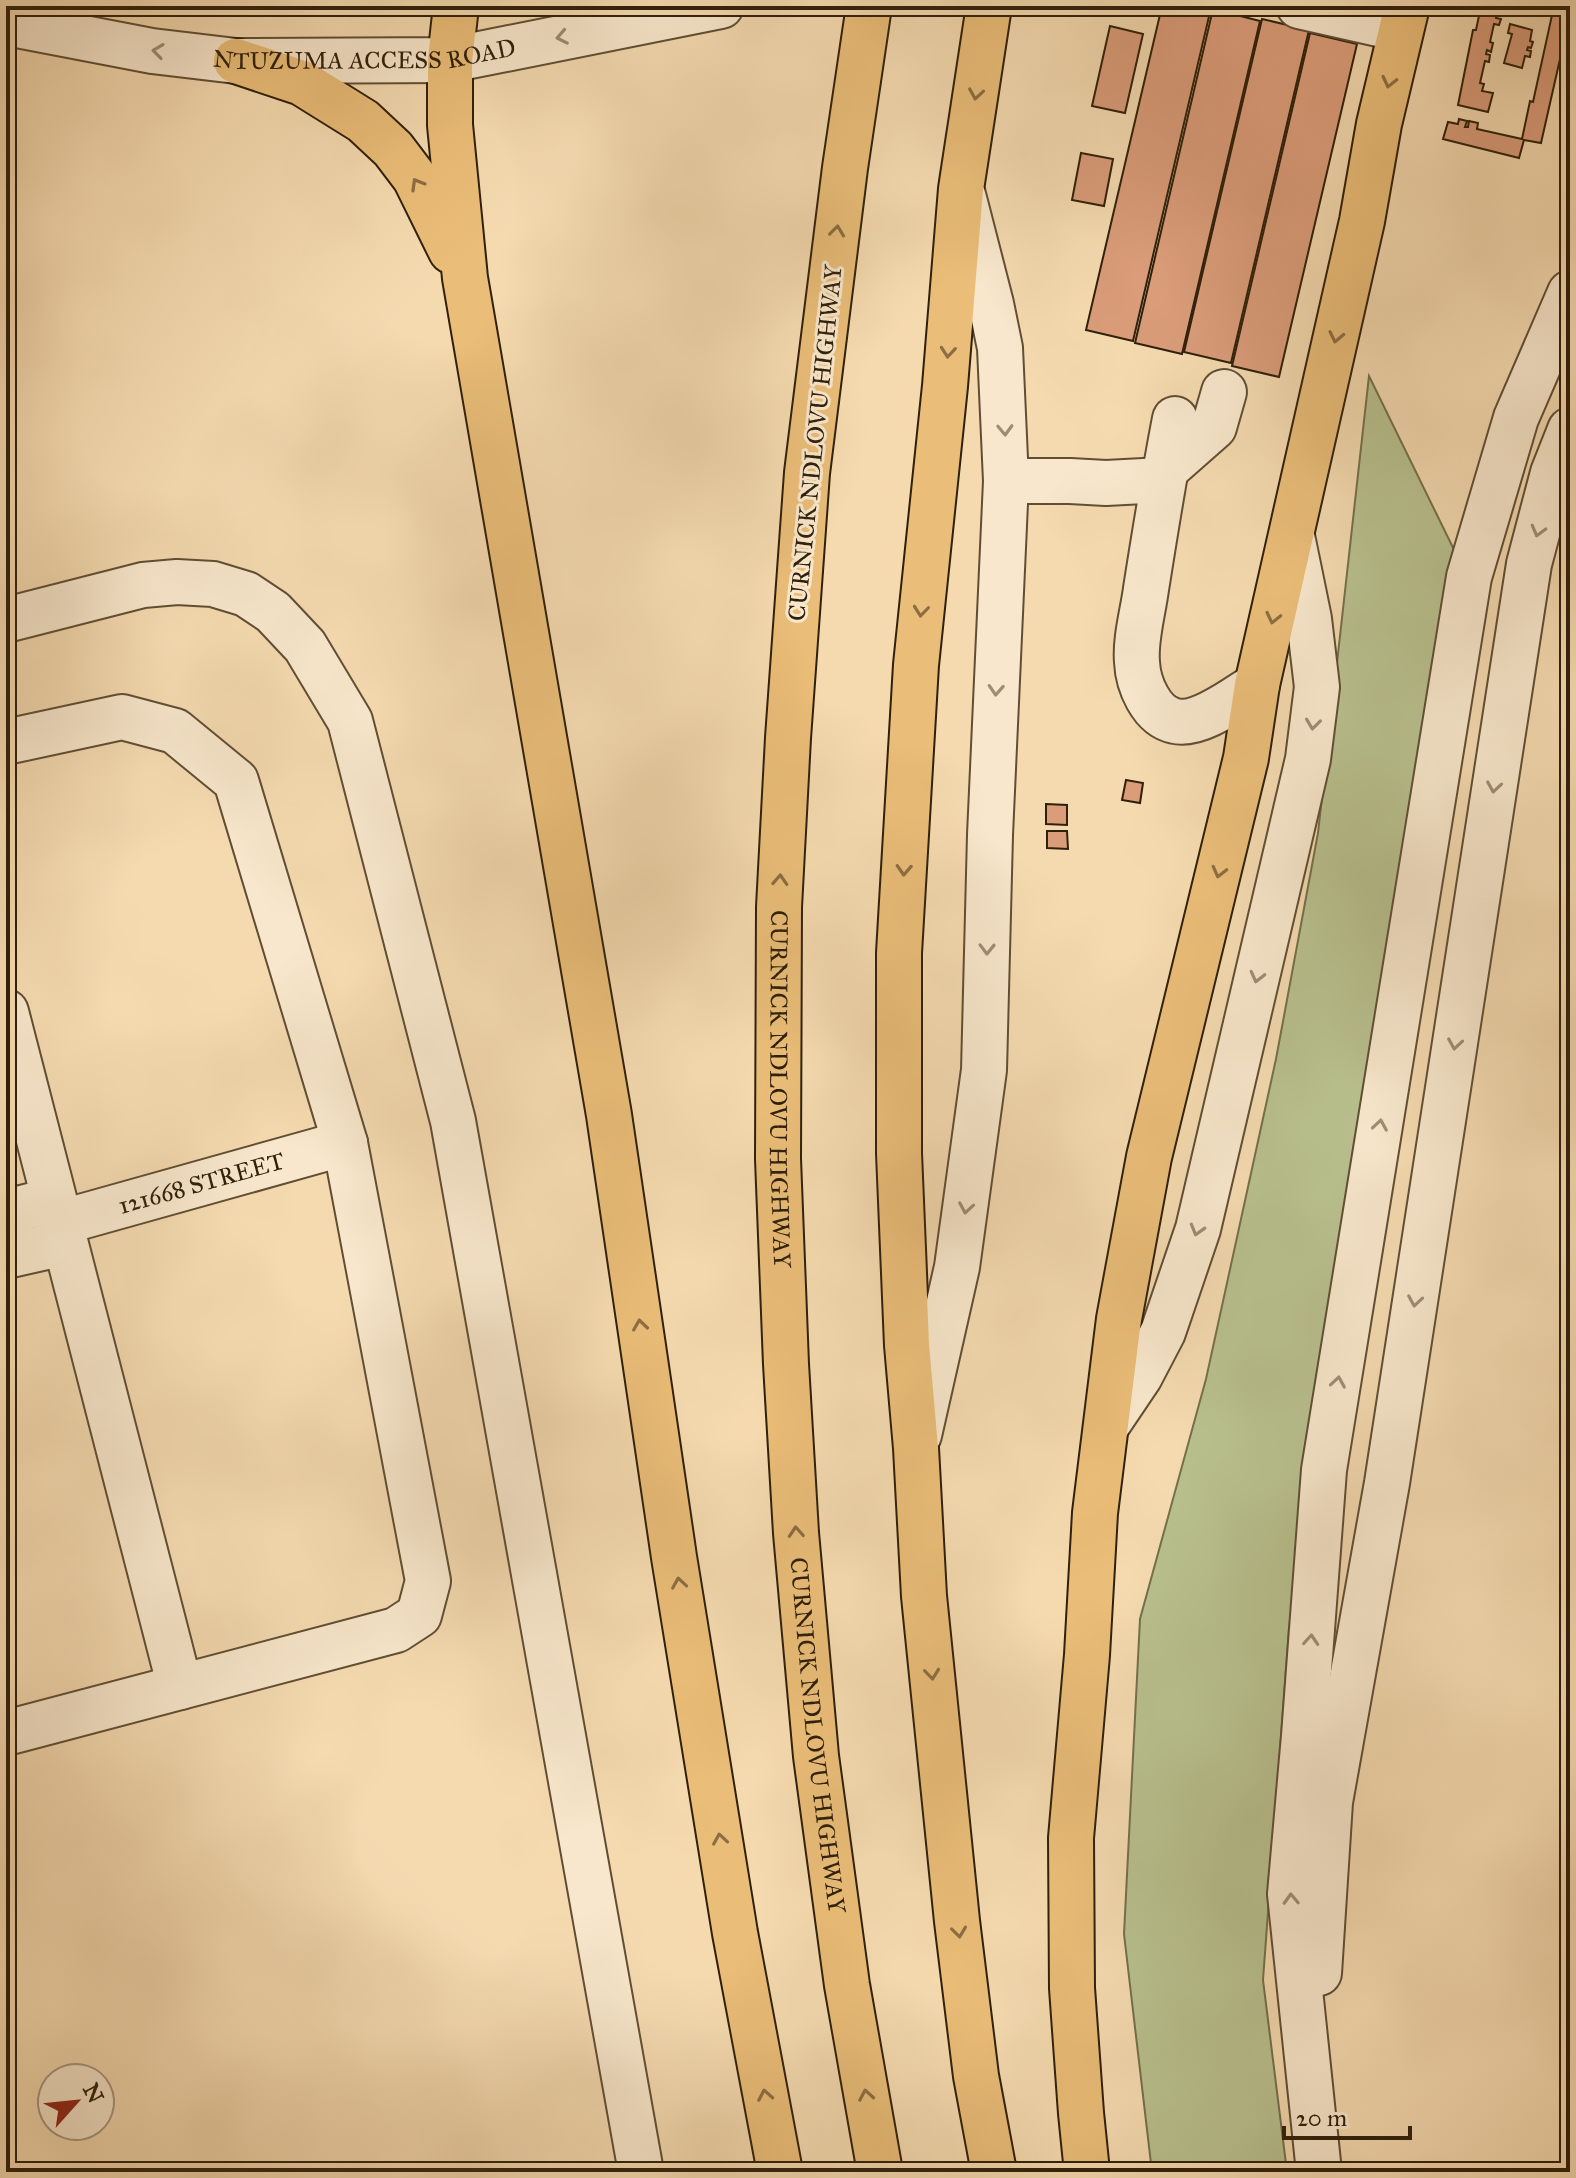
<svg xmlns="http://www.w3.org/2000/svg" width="1576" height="2178" viewBox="0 0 1576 2178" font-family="'IM FELL Great Primer',serif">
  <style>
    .green { fill: #b8c08e; stroke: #74704c; stroke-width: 2 }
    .building { fill: #da9c79; stroke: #2f200b; stroke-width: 2 }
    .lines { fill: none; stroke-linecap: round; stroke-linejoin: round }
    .minor-casing { stroke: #604e34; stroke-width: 48 }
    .major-casing { stroke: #2f200b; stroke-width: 48 }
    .minor { stroke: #f8e7cc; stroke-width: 44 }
    .major { stroke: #eabd78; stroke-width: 44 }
    .oneway { stroke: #9e8d75 }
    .oneway2 { stroke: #8c6e42 }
    .labels { text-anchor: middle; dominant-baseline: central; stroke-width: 6; stroke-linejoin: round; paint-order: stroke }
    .street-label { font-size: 24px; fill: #2f200b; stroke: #f8e7cc }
  </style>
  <rect width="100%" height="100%" fill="#f5dab0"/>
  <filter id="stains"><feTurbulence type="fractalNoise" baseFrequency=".0025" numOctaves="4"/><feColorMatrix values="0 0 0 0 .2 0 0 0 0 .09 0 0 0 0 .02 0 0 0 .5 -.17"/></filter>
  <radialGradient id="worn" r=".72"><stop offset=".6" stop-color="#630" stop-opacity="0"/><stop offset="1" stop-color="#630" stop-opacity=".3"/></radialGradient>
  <polygon class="green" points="1369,376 1460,562 1353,1172 1289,1628 1263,1980 1287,2172 1152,2172 1124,1934 1140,1619 1206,1379 1276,1059 1318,833"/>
  <g class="building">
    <polygon points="1162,6 1202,6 1211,8 1133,341 1086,330"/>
    <polygon points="1481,6 1503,8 1501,14 1497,13 1496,18 1501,19 1499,25 1494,24 1490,42 1493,43 1491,52 1487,50 1486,54 1490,55 1489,62 1485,61 1480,83 1484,84 1482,91 1493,93 1488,112 1458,105 1473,30 1476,30"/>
    <polygon points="1554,6 1570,6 1570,15 1541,143 1524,140 1519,158 1443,139 1448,122 1458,124 1459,119 1467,121 1465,127 1468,127 1469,121 1478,123 1477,129 1522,139 1530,101 1533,102"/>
    <polygon points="1213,9 1260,21 1182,354 1135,343"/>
    <polygon points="1262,19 1309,30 1231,363 1184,352"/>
    <polygon points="1510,24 1532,30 1530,41 1533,42 1531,48 1528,47 1527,50 1531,51 1530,57 1525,56 1522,68 1504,63 1512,34 1508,33"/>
    <polygon points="1110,26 1143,34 1125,113 1092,106"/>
    <polygon points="1310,33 1357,44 1279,377 1232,366"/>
    <polygon points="1081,153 1113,159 1104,206 1072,200"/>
    <polygon points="1126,780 1143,783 1140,803 1122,800"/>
    <polygon points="1046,804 1067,805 1067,825 1046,824"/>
    <polygon points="1047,831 1067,831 1068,849 1047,848"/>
  </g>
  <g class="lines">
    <defs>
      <g id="minor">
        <polyline points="1299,6 1401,29"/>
        <path id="s1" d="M6,23L152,51L236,61L450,60L721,6"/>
        <path d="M1175,419C1164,476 1155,532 1146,589C1143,612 1135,639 1137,662C1138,684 1151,716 1175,721C1200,727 1237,697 1257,685"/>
        <polyline points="1164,471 1214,427 1224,392"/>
        <polyline points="1006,481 1070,481 1106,483 1163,480"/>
        <polyline points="6,620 143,585 177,582 213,584 246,594 273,612 305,646 350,721 453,1121 641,2172"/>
        <polyline points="6,742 122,717 175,731 236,781 345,1143 428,1581 419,1615 396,1630 6,1733"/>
        <polyline points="6,1012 180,1687"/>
        <polyline points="6,1212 53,1200"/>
        <path id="s2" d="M59,1223L345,1143"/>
        <polyline points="6,1256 64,1243"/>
        <polyline points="1107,1425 1140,1376 1163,1332 1198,1229 1308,759 1317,687 1309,619 1292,536"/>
        <polyline points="919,1435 957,1267 984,1070 990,835 1006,481 1000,348 991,304 963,195"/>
        <polyline points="1319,1973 1330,1802 1387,1483 1529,564 1553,473 1570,430"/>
        <polyline points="1319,2172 1290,1894 1304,1736 1324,1470 1469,577 1516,418 1570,293"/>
      </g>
      <g id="major">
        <polyline points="456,6 450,60 450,125 465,278 609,1115 674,1557 735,1933 780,2172"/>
        <path id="s3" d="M869,6L845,168L807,473L788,738L779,907L778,1159L786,1364L796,1533L816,1756L847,1985L880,2172"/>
        <polyline points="989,6 961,189 945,386 916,665 899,953 899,1153 907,1345 916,1448 924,1596 957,1921 976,2076 994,2172"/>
        <polyline points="236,61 302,83 363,121 393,149 415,178 451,251"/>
        <polyline points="1087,2172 1081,2113 1072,1988 1071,1838 1087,1655 1095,1513 1119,1319 1149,1157 1246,758 1257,685 1362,221 1379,124 1407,6"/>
      </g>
    </defs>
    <use href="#minor" class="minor-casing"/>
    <use href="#major" class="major-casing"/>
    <use href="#minor" class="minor"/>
    <use href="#major" class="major"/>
  </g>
  <defs><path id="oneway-chevron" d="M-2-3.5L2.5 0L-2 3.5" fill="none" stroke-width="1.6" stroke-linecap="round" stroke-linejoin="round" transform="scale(2)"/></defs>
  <g class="oneway">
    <use href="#oneway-chevron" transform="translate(562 37) rotate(169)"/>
    <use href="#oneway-chevron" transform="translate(158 51) rotate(-172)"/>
    <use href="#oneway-chevron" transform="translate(1005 430) rotate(88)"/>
    <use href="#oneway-chevron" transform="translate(1538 531) rotate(105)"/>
    <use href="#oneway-chevron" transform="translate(996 690) rotate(93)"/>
    <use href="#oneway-chevron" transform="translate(1313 724) rotate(97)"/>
    <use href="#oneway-chevron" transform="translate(1494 787) rotate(99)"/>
    <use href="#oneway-chevron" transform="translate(987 949) rotate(91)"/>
    <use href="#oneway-chevron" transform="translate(1257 977) rotate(104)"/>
    <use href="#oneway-chevron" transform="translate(1455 1044) rotate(99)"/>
    <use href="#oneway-chevron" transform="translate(1380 1125) rotate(-81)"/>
    <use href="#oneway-chevron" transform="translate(966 1208) rotate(99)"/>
    <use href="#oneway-chevron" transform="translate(1197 1230) rotate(106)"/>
    <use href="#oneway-chevron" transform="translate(1415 1301) rotate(99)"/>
    <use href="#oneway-chevron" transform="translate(1338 1382) rotate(-81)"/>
    <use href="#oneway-chevron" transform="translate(1311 1640) rotate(-86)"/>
    <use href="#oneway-chevron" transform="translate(1291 1899) rotate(-92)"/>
  </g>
  <g class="oneway2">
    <use href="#oneway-chevron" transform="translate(1389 82) rotate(103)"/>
    <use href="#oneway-chevron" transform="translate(976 94) rotate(99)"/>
    <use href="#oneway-chevron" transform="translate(417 184) rotate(-120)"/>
    <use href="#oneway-chevron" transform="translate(837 231) rotate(-83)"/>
    <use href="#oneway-chevron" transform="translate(1336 337) rotate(102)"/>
    <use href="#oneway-chevron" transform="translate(948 352) rotate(95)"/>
    <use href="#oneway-chevron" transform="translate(921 611) rotate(96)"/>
    <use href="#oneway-chevron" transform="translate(1273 618) rotate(103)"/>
    <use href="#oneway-chevron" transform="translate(904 870) rotate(93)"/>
    <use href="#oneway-chevron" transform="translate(1219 872) rotate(104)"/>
    <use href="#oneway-chevron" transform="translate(780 880) rotate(-87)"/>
    <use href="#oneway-chevron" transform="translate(640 1325) rotate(-98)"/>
    <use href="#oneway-chevron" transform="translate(796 1532) rotate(-94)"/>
    <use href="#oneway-chevron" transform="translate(679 1583) rotate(-99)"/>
    <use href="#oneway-chevron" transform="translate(932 1674) rotate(84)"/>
    <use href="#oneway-chevron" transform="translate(720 1839) rotate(-99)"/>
    <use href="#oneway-chevron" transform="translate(959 1932) rotate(83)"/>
    <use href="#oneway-chevron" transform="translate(765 2095) rotate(-100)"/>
    <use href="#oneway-chevron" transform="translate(866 2095) rotate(-100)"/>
  </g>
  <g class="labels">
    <g class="street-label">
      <text stroke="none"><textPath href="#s1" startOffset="362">NTUZUMA ACCESS ROAD</textPath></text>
      <text transform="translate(815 443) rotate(-84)">CURNICK NDLOVU HIGHWAY</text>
      <text stroke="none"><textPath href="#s3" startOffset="1088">CURNICK NDLOVU HIGHWAY</textPath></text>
      <text stroke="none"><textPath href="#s2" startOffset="148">121668 STREET</textPath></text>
      <text stroke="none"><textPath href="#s3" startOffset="1736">CURNICK NDLOVU HIGHWAY</textPath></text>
    </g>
  </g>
  <rect width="1576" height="2178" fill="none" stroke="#f5dab0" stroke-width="32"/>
  <rect x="8" y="8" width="1560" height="2162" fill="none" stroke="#2f200b" stroke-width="4"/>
  <rect x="16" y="16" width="1544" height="2146" fill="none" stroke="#2f200b" stroke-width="2"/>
  <g transform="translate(76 2102) rotate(63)"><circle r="38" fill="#f8e7cc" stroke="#a8977f" stroke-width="2"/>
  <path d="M0-6L14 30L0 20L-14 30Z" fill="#8f2418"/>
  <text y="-12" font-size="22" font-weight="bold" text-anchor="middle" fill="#2f200b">N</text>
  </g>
  <path d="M1284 2126v12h126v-12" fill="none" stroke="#2f200b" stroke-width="4"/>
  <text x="1296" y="2126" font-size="24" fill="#2f200b" stroke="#f8e7cc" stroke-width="6" paint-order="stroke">20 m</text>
  <rect width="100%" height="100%" filter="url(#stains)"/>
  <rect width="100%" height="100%" fill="url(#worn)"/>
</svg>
